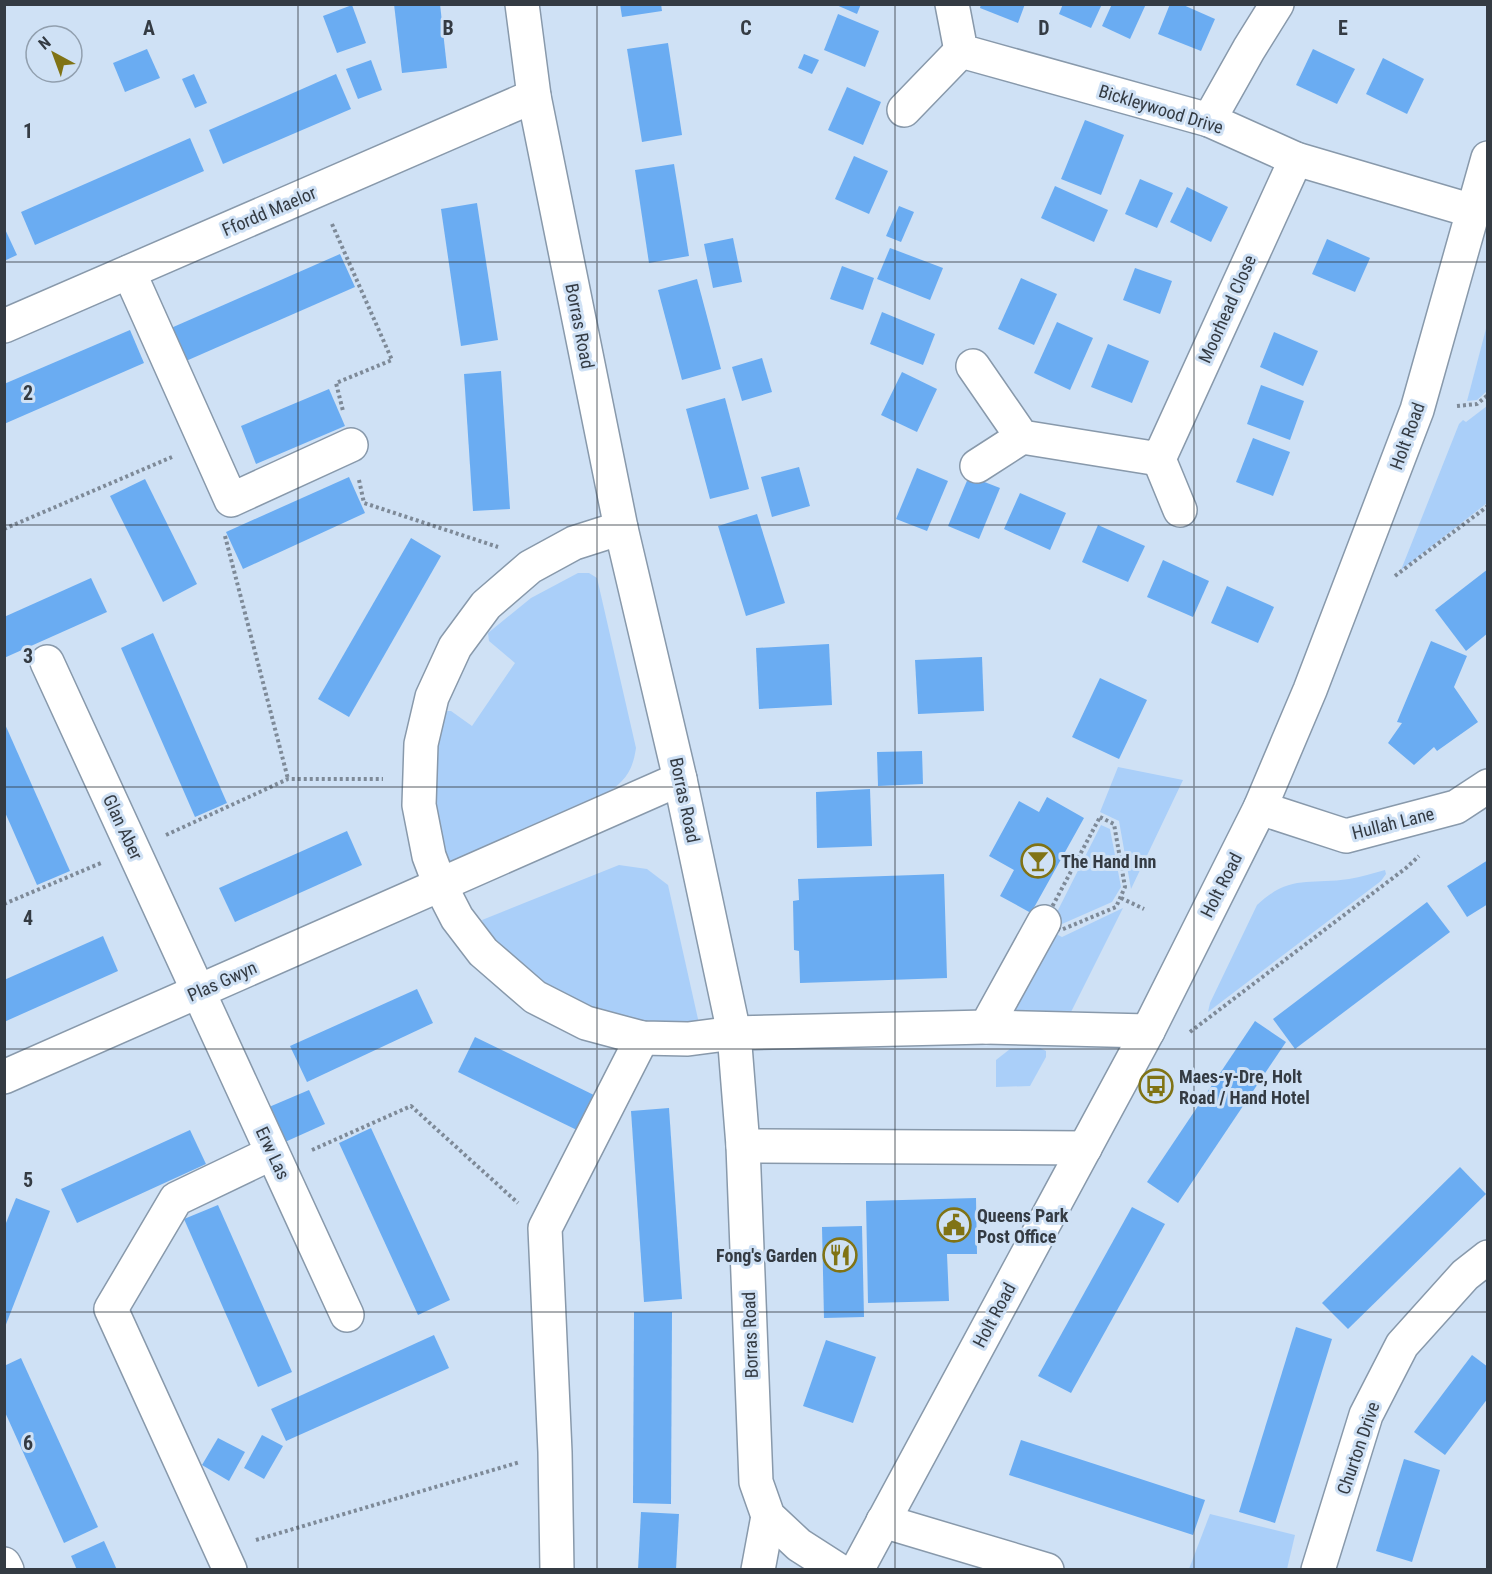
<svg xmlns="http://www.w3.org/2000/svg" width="1492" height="1574" viewBox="0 0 1492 1574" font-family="'Roboto Condensed',sans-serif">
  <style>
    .green { fill: #aacff9 }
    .building { fill: #6aacf2 }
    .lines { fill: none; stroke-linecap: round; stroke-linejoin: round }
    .minor-casing { stroke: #8899ab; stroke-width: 36 }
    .major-casing { stroke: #8899ab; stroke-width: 36 }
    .path { stroke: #7e8a98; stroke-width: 4; stroke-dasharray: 3 3; stroke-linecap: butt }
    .minor { stroke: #fff; stroke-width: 33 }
    .major { stroke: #fff; stroke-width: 33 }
    .grid { fill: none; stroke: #343b43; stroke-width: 1.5; stroke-opacity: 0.55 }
    .labels { text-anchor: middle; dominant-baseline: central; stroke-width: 6; stroke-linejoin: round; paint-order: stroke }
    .street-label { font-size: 18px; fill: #343b43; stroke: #cfe1f5 }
    .poi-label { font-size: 18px; font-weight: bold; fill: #343b43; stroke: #cfe1f5; text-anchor: start }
    .grid-label { font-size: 20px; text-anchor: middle; font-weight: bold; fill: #343b43; stroke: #cfe1f5; stroke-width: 6; stroke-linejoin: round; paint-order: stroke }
  </style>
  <rect width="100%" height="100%" fill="#cfe1f5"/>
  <g class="green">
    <polygon points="1487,325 1487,391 1477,400 1467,401"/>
    <polygon points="1487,406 1487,503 1401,570 1459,424 1463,420 1466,422"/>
    <path d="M578,573H589L597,578L636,748C632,775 623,782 602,797L433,869L424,806L444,711H451L472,726L515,663L489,641L488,633L531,598Z"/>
    <polygon points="1118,767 1183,780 1131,889 1119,821 1100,812"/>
    <polygon points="1101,825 1110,829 1121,887 1112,902 1062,924 1053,920"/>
    <polygon points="619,865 647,869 668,885 700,1028 643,1036 539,992 493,945 482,920"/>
    <path d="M1385,870L1386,874L1381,881L1208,1012L1210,1003L1257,905C1290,874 1309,885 1349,879C1361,877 1373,873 1385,870Z"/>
    <polygon points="1123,908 1067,1020 1007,1010 1048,930 1062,937"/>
    <polygon points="1040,1048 1046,1051 1046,1057 1030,1086 996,1087 996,1060 1010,1049"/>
    <polygon points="1210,1514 1295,1535 1287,1569 1189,1569"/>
  </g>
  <g class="building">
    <polygon points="394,4 440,4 447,68 402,73"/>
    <polygon points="620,4 661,4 662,11 622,17"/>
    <polygon points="834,4 861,4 857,14"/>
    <polygon points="981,4 1025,4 1018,23 980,8"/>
    <polygon points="1063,4 1102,4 1091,28 1059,14"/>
    <polygon points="1112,4 1146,4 1130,39 1102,26"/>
    <polygon points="1170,4 1181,4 1215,19 1201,51 1158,34"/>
    <polygon points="352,5 366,43 337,53 323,16"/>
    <polygon points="838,14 879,31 865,67 824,50"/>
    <polygon points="668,43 682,135 642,142 627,49"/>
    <polygon points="147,49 160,78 125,92 113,63"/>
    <polygon points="1313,49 1355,69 1337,104 1296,85"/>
    <polygon points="804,54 819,60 812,74 798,68"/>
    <polygon points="1383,58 1424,79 1407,114 1366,94"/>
    <polygon points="371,60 382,90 358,99 346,69"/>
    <polygon points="194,74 207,103 195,108 182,79"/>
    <polygon points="336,74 351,109 223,164 209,130"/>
    <polygon points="847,87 881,102 863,145 828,130"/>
    <polygon points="1085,120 1124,135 1101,195 1061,179"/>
    <polygon points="190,138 204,171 35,245 21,212"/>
    <polygon points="854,156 888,171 869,214 835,199"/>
    <polygon points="674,164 689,256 649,263 635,170"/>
    <polygon points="1140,179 1173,193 1157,228 1125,214"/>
    <polygon points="1055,186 1108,210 1094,242 1041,218"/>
    <polygon points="1187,187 1228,207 1211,242 1170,222"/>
    <polygon points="477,203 498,340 461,346 441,209"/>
    <polygon points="899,206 914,212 901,242 886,236"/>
    <polygon points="4,227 17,255 4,261"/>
    <polygon points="733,238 742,282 713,288 704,244"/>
    <polygon points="1327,239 1370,258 1355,292 1312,274"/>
    <polygon points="890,248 943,268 930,300 877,279"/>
    <polygon points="340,254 355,287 186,361 171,328"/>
    <polygon points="842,266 874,278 863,310 830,299"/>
    <polygon points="1135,268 1172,281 1160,314 1123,300"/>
    <polygon points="1021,278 1057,294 1034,345 998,329"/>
    <polygon points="697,279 721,369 682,380 658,290"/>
    <polygon points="882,312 935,334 923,365 870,344"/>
    <polygon points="1057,322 1093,338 1070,390 1034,373"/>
    <polygon points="130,330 144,363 4,424 4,384"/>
    <polygon points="1274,332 1318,351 1303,386 1260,367"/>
    <polygon points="1108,344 1149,361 1132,403 1091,387"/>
    <polygon points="762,358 772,392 742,401 732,367"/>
    <polygon points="501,371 510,509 473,511 464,374"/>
    <polygon points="902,372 937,389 917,432 881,415"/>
    <polygon points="1261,385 1304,401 1290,440 1247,424"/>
    <polygon points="329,389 345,426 256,464 241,426"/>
    <polygon points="725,398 749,489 710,499 686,409"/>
    <polygon points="1253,438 1290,452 1273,496 1236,482"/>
    <polygon points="799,467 810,506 772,517 761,477"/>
    <polygon points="917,468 948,481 927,531 896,519"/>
    <polygon points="969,476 1000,488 979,539 948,526"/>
    <polygon points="349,477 365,513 243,569 226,532"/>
    <polygon points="145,479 197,584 163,602 110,496"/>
    <polygon points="1020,493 1066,513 1050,550 1004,529"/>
    <polygon points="757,514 785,603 746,616 718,526"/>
    <polygon points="1098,525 1145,546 1128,582 1082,562"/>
    <polygon points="411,538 441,556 349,717 318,699"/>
    <polygon points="1163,560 1209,581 1193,617 1147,597"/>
    <polygon points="1488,569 1488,633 1466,651 1435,610"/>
    <polygon points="91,578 107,612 4,658 4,617"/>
    <polygon points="1227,586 1274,607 1258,643 1211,623"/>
    <polygon points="153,633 227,803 195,817 121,648"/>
    <polygon points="1431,641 1467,656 1454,687 1478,722 1437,751 1434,747 1414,765 1388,743 1402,723 1397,722"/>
    <polygon points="829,644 832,705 759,709 756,648"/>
    <polygon points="982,657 984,711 918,714 915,660"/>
    <polygon points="1100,678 1147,700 1119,759 1072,737"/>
    <polygon points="4,722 70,871 37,885 4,810"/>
    <polygon points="922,751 923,784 878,786 877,752"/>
    <polygon points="870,789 872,846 817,848 816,792"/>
    <polygon points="1047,797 1084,818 1031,913 1000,896 1014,870 989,856 1019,801 1039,812"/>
    <polygon points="347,831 362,865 235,922 219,888"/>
    <polygon points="1488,860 1488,904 1467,917 1447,886"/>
    <polygon points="944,874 947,978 800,983 799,951 794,950 793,901 799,900 798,879"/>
    <polygon points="1427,902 1450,932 1295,1049 1273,1019"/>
    <polygon points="103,936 118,971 4,1022 4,980"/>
    <polygon points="417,989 433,1023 307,1082 290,1046"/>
    <polygon points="1255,1021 1286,1042 1178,1203 1147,1182"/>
    <polygon points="475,1037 600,1098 583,1133 458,1072"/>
    <polygon points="309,1090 325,1124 285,1142 269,1107"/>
    <polygon points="669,1108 682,1299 644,1302 631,1111"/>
    <polygon points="371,1128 450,1300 418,1315 339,1143"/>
    <polygon points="190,1130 206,1164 77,1223 61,1189"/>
    <polygon points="1460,1167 1486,1194 1348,1329 1322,1303"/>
    <polygon points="16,1198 50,1211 5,1327 4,1228"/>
    <polygon points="976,1198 977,1254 947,1254 949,1301 868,1303 866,1201"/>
    <polygon points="218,1205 292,1372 258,1387 184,1219"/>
    <polygon points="1132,1207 1165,1224 1071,1393 1038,1376"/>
    <polygon points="862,1226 864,1317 824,1318 822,1227"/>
    <polygon points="634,1312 672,1312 671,1504 633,1503"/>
    <polygon points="1296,1327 1332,1339 1275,1523 1239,1512"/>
    <polygon points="434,1335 449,1368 286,1441 271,1409"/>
    <polygon points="826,1340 876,1357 853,1423 803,1406"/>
    <polygon points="1472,1355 1488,1367 1488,1398 1445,1455 1414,1432"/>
    <polygon points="21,1358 98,1527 64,1543 4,1410 4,1366"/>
    <polygon points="262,1435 283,1446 264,1479 244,1468"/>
    <polygon points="218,1438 245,1452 229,1481 202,1465"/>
    <polygon points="1021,1440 1205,1500 1193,1535 1009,1475"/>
    <polygon points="1404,1459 1440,1470 1412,1562 1376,1551"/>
    <polygon points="641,1512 679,1514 676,1570 638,1570"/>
    <polygon points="104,1541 117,1570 77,1570 71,1556"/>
  </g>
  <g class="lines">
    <defs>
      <g id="minor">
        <polyline points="522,4 534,96 621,528 680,779 734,1033 743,1146 756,1482 768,1516 799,1545 838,1570"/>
        <polyline points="952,4 961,51 1209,120 1296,159 1473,211"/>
        <polyline points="904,110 961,51"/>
        <polyline points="1209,120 1249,49 1277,4"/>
        <polyline points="129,272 231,500 351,445"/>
        <polyline points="4,326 534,96"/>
        <polyline points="973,366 1022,437 1159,459 1296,159"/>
        <polyline points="1159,459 1180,510"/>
        <polyline points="977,466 1022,437"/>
        <polyline points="621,528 574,543 530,567 486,605 455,647 432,697 421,744 419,805 429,856 440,885 457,918 483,952 535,997 586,1023 642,1038 688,1039 734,1033 986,1027 1044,922"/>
        <polyline points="47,662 347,1315"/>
        <polyline points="1260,808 1346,836 1456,807 1488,786"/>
        <polyline points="986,1027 1148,1031"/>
        <polyline points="4,1077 680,779"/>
        <polyline points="743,1146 1085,1148"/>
        <polyline points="883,1521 1047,1570"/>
        <polyline points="4,1564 7,1570"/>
        <polyline points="230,1570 111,1309 176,1199 272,1153"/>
        <polyline points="557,1570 555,1452 545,1228 642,1038"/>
        <polyline points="758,1570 768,1516"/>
        <polyline points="1318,1570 1366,1415 1402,1345 1465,1275 1488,1257"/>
      </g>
      <polyline id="major" points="857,1570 1148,1031 1260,808 1310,690 1417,410 1488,158"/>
    </defs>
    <use href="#minor" class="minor-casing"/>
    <use href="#major" class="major-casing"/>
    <g class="path">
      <polyline points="332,224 392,360 336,383 343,411"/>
      <polyline points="1457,406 1477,404 1488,395"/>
      <polyline points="359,480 364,503 498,547"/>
      <polyline points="4,529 172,457"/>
      <polyline points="225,536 288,779"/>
      <polyline points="1395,576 1488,506"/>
      <polygon points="1100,817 1114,824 1125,887 1116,907 1061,930 1044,922"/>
      <polyline points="166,835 288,779 383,779"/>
      <polyline points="1121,898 1144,909"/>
      <polyline points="4,904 101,863"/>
      <polyline points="1190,1032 1406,868 1419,856"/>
      <polyline points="312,1150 411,1106 518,1203"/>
      <polyline points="256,1540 520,1462"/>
    </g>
    <use href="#minor" class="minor"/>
    <use href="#major" class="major"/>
  </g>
  <path class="grid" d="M298,4V1570M597,4V1570M895,4V1570M1194,4V1570M4,262H1488M4,525H1488M4,787H1488M4,1049H1488M4,1312H1488"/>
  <defs>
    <symbol id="bar-ring" viewBox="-11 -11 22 22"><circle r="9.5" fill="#cfe1f5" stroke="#807315" stroke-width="1.5"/><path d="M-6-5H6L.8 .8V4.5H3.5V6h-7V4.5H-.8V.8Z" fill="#807315"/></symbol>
    <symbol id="bus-ring" viewBox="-11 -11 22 22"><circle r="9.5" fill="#cfe1f5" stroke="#807315" stroke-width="1.5"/><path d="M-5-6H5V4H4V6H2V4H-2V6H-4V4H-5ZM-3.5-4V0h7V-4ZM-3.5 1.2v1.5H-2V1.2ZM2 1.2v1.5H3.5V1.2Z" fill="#807315"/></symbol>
    <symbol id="civic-ring" viewBox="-11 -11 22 22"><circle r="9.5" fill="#cfe1f5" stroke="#807315" stroke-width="1.5"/><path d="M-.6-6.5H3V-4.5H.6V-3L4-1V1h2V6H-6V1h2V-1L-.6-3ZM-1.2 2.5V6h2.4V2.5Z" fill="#807315"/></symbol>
    <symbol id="restaurant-ring" viewBox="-11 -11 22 22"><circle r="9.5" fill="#cfe1f5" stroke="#807315" stroke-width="1.5"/><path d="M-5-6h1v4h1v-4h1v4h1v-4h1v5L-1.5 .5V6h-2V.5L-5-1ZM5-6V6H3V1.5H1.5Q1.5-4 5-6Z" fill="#807315"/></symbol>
  </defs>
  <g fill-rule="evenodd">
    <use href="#bar-ring" x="1019" y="842" width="38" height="38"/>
    <use href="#bus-ring" x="1137" y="1067" width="38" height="38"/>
    <use href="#civic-ring" x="935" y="1206" width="38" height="38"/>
    <use href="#restaurant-ring" x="821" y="1236" width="38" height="38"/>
  </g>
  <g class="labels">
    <g class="street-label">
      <text transform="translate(1161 109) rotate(17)">Bickleywood Drive</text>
      <text transform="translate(269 211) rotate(-23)">Ffordd Maelor</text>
      <text transform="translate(1227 309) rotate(-66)">Moorhead Close</text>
      <text transform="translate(580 326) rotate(79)">Borras Road</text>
      <text transform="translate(1407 436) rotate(-70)">Holt Road</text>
      <text transform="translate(685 800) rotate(78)">Borras Road</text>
      <text transform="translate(1393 823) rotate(-14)">Hullah Lane</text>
      <text transform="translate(123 827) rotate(65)">Glan Aber</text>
      <text transform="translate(1221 885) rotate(-63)">Holt Road</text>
      <text transform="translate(222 981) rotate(-24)">Plas Gwyn</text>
      <text transform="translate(273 1153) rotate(65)">Erw Las</text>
      <text transform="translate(994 1315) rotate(-62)">Holt Road</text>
      <text transform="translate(750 1335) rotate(-92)">Borras Road</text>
      <text transform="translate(1358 1448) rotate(-71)">Churton Drive</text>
    </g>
    <g class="poi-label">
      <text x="1061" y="861">The Hand Inn</text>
      <text x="1179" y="1076">Maes-y-Dre, Holt<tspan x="1179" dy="21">Road / Hand Hotel</tspan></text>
      <text x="977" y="1215">Queens Park<tspan x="977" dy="21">Post Office</tspan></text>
      <text x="817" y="1255" text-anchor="end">Fong's Garden</text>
    </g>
  </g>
  <g class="grid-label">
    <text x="149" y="35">A</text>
    <text x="448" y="35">B</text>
    <text x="746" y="35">C</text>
    <text x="1044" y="35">D</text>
    <text x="1343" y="35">E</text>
    <text x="28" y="138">1</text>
    <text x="28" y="400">2</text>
    <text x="28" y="663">3</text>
    <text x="28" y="925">4</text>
    <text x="28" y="1187">5</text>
    <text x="28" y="1450">6</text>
  </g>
  <rect width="1492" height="1574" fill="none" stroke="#343b43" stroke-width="12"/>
  <g transform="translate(54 54) rotate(319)"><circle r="28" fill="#cfe1f5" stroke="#919fae" stroke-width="1.5"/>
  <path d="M0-4.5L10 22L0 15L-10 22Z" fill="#807315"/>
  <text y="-9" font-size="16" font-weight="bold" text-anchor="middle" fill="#343b43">N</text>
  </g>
</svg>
